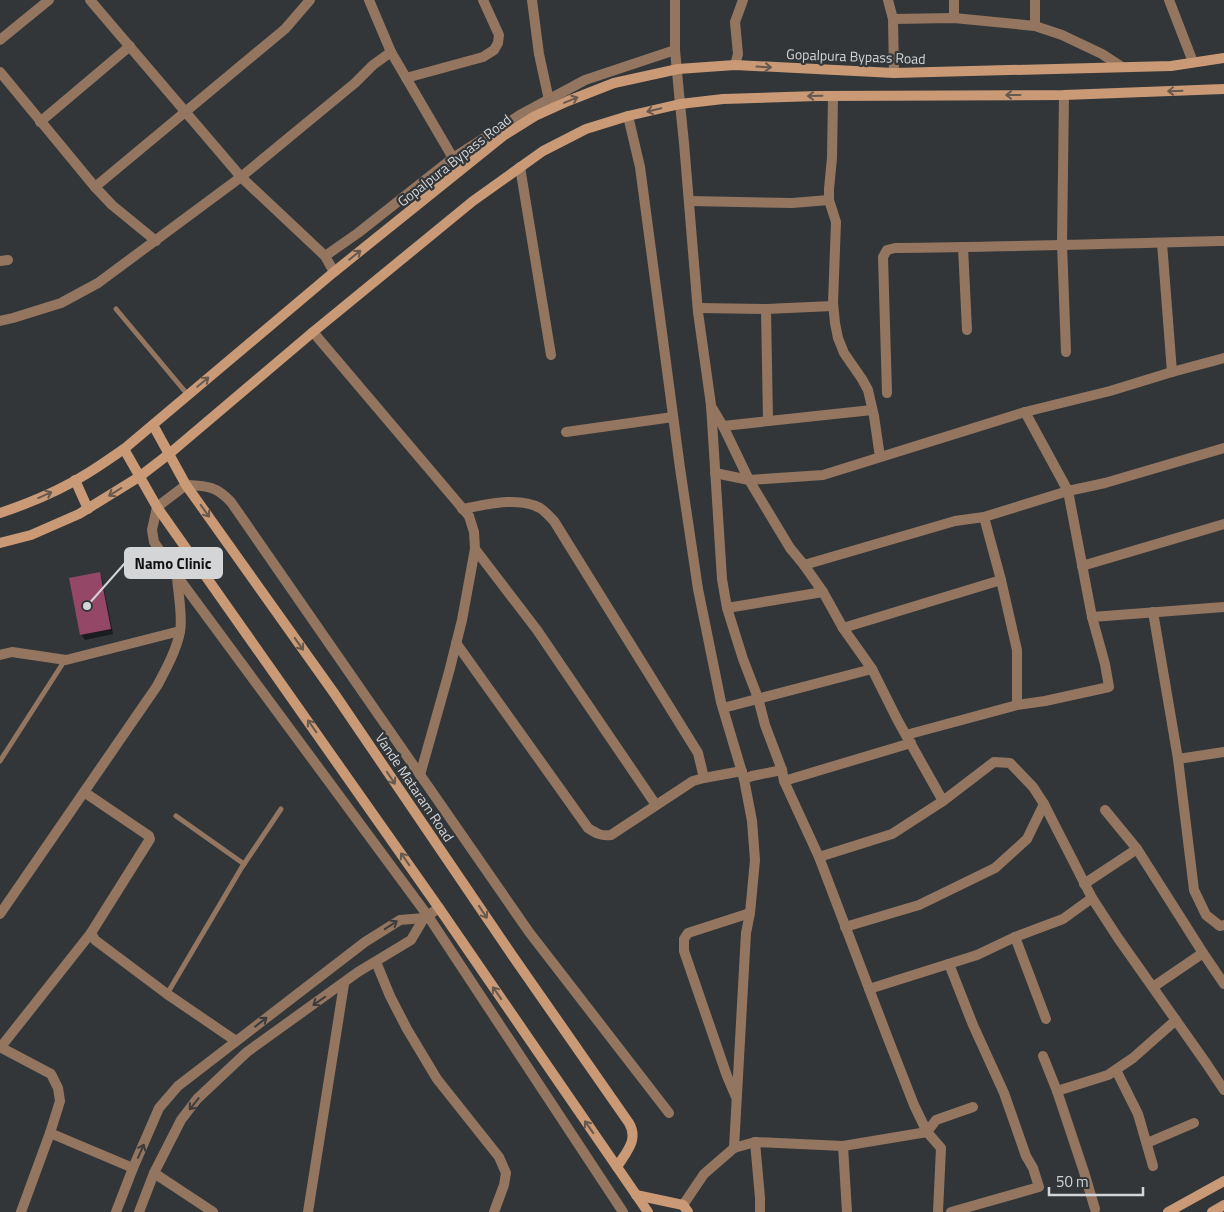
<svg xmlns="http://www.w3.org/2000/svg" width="1224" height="1212" viewBox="0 0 1224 1212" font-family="'Titillium Web',sans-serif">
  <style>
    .shadow { fill: #0007 }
    .building { fill: #954768 }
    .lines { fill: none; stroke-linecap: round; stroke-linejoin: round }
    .lane { stroke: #947660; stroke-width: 5 }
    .street { stroke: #947660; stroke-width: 10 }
    .secondary { stroke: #ca9a76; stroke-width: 10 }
    .oneway { stroke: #67594e }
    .oneway2 { stroke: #3c3c3d }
    .labels { text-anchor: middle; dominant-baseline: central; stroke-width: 4.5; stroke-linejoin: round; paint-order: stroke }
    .street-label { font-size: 14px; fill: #d3d5d7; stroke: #323639 }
    .leader { fill: none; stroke: #d3d5d7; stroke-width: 2 }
    .callout-dot { fill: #d3d5d7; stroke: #323639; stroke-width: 2 }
    .callout { fill: #d3d5d7; stroke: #d3d5d7; stroke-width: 2 }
    .callout-label { font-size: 15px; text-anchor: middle; font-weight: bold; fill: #111 }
  </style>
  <rect width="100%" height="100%" fill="#323639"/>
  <polygon class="shadow" points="99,573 102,578 113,634 85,640 81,634"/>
  <polygon class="building" points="100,572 111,629 80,635 69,578"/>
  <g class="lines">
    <g class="lane">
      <polyline points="116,309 188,395"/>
      <polyline points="0,761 65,660"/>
      <polyline points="176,816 244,864"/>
      <polyline points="167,994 242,867 281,809"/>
    </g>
    <g class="street">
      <polyline points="90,0 241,177 325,256 334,272"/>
      <polyline points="369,0 391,52 453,158"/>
      <polyline points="532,0 539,54 549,100"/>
      <polyline points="675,0 675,50 680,104 684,143 698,312 711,405 722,579 727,608 743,659 758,698 765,725 782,770 784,781 819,857 887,1036 914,1105 927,1132 941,1148 938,1212"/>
      <polyline points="888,0 893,19 894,73"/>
      <polyline points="1035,0 1035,26"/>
      <polyline points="1169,0 1193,62"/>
      <polyline points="954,18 954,0"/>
      <polyline points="893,19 954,18 1035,26 1062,35 1102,54 1122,67"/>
      <polyline points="0,40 49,0"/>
      <polyline points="735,65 738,54 735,22 743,0"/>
      <polyline points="0,72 95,187 112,205 156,241"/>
      <polyline points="406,78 483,57 494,50 498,43 499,35 483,0"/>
      <polyline points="1064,95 1062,244 1066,352"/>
      <polyline points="833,96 832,158 829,189 829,200 836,222 833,303 835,323 838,338 844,353 862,379 868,390 874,416 880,457"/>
      <polyline points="628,116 640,167 680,468 698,589 721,702 744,779"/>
      <polyline points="40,122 130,46"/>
      <polyline points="520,167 551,355"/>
      <polyline points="95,187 285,29 310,0"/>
      <polyline points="689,201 792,203 829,200"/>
      <polyline points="1162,243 1172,372"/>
      <polyline points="963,247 967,330"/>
      <polyline points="325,256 358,233 453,158 520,115 585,80 675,50"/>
      <polyline points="0,261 8,260"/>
      <polyline points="698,308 766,309 833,306"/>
      <polyline points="766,309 768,421"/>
      <polyline points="0,321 13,318 61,303 98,283 241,177 355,83 373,65 391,52"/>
      <polyline points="313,332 469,516 474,532 475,549 462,620 449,672 420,775"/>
      <path d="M887,393L883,257L887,250L895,248C1005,247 1114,244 1224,241"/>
      <polyline points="711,406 723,426 749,480 790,548 804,565 823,592 843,628 872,669 898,721 943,801"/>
      <polyline points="723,426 872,410"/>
      <polyline points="566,432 673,417"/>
      <polyline points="715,473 749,480 823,475 1025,412 1110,391 1172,372 1224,358"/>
      <path d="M462,509C485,505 518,496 540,508C545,511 550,517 554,521L698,753L704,778"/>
      <polyline points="475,549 537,630 656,805"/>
      <polyline points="804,565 955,521 984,517 1068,491 1105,483 1224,448"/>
      <polyline points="1082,566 1224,524"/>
      <polyline points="1001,580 1017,650 1017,705"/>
      <polyline points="727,608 823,592"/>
      <polyline points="1153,612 1178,759 1194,890 1206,915 1220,926 1224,925"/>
      <polyline points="1092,617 1224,607"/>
      <polyline points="843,628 1001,580 984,517"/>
      <path d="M456,643L588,828C597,834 601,836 611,835L693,781L704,778L742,771"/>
      <polyline points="0,655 12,652 66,660 180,631"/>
      <polyline points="723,708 872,669"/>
      <polyline points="906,735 1017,705 1045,701 1109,687 1105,664 1092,617 1068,491 1025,412"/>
      <polyline points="1178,759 1224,752"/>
      <polyline points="784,781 911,743"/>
      <polyline points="84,792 149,836 150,839 91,933 95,940 167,994 236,1041"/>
      <polyline points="1105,810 1137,849 1203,953 1224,984"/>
      <polyline points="819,857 892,834 943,801 994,762 1010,763 1033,787 1044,804 1092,898 1118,938 1206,1063 1224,1090"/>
      <polyline points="1084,884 1137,849"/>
      <path d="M0,914L157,686C166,669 176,651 180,632C183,617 178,593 177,577"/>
      <polyline points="845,927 919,905 995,868 1027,839 1044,804"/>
      <polyline points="1015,937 1046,1019"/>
      <polyline points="376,962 390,996 407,1029 437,1079 499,1157 506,1173 504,1185 494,1212"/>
      <polyline points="949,964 973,1025 1004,1093 1026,1156 1033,1168 1039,1187 951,1212"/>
      <polyline points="1153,987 1203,953"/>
      <polyline points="869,989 977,955 1015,937 1063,919 1092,898"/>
      <polyline points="0,1047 51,1074 58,1088 60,1101 50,1133 21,1212"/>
      <polyline points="0,1048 91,933"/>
      <polyline points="1043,1056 1057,1091 1084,1172 1095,1209"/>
      <polyline points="1116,1070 1138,1114 1153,1166"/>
      <polyline points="1057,1091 1108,1075 1133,1058 1176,1020"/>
      <polyline points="736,1097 727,1076 684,951 684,939 688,933 750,913"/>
      <polyline points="50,1133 133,1168"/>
      <polyline points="755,1142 760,1198 760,1212"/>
      <polyline points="1147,1143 1194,1123"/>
      <polyline points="843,1146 847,1212"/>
      <polyline points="734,1148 746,933 750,913 755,860 752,821 744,779 752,776 782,770"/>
      <polyline points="154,1173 213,1212"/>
      <polyline points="683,1205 704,1174 734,1148 755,1142 843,1146 927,1132 936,1120 973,1107"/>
      <polyline points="116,1212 133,1168 159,1108 178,1086 365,942 400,920 424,918"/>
      <polyline points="139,1212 154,1173 181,1120 197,1099 247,1052 358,972 411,940 424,918 439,908"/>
      <polyline points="308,1212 344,984"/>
      <path d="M623,1212L428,916L177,576L154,542L152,530L157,507L186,485C207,486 216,486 231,502L529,932L669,1113"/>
    </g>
    <g class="secondary">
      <path d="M153,425L186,485L334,693L512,955L629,1123C639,1140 626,1152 617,1167"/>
      <polyline points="124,449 157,507 439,908 648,1212"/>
      <polyline points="75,480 88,509"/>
      <path d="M0,513C30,503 61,490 88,473C100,466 112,457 124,449L334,272L503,136L535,116L568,101L614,83L678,69L735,65L894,73L1171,66L1224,58"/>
      <polyline points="0,543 31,535 79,514 139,477 169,454 313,332 473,201 543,151 586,129 628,116 680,104 723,99 817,96 1064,95 1224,89"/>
      <polyline points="636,1195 683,1205 688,1212"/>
      <polyline points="1168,1212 1224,1181"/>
      <polyline points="1212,1212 1224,1205"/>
    </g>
  </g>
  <defs><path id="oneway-shaft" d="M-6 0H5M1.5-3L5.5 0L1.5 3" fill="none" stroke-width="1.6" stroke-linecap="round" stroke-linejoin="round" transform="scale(1.25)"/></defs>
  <g class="oneway">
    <use href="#oneway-shaft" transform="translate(764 67) rotate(3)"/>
    <use href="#oneway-shaft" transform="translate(1175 91) rotate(178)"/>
    <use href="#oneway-shaft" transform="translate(1013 95) rotate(180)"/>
    <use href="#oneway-shaft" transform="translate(815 96) rotate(179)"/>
    <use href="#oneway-shaft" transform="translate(571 100) rotate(-22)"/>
    <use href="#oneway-shaft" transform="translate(654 110) rotate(166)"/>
    <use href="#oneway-shaft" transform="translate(355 255) rotate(-39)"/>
    <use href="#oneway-shaft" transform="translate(203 382) rotate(-40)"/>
    <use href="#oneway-shaft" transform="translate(115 492) rotate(148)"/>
    <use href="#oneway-shaft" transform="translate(45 495) rotate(-24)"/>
    <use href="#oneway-shaft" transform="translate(205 511) rotate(55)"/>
    <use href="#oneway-shaft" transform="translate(299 644) rotate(55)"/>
    <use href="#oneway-shaft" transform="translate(312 726) rotate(-125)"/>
    <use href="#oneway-shaft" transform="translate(391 778) rotate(56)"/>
    <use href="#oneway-shaft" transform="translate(405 859) rotate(-125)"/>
    <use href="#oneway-shaft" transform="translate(483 912) rotate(56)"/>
    <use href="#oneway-shaft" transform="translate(497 993) rotate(-125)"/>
    <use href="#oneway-shaft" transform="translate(589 1127) rotate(-125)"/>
  </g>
  <g class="oneway2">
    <use href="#oneway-shaft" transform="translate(391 925) rotate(-33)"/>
    <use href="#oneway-shaft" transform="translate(319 1001) rotate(145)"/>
    <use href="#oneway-shaft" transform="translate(261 1022) rotate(-38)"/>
    <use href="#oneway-shaft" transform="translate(194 1104) rotate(129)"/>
    <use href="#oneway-shaft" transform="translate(141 1151) rotate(-66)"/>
  </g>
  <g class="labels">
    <g class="street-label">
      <text transform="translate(856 56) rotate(2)">Gopalpura Bypass Road</text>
      <text transform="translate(454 160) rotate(-38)">Gopalpura Bypass Road</text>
      <text transform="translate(415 787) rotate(56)">Vande Mataram Road</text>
    </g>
  </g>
  <path class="leader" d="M87 606L125 563"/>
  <circle class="callout-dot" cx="87" cy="606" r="5"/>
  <rect class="callout" x="125" y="548" width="97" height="30" rx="5"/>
  <g class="callout-label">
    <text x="173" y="569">Namo Clinic</text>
  </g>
  <path d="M1049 1187v8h94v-8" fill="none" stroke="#d3d5d7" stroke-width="2.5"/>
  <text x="1056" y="1187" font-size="15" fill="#d3d5d7" stroke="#323639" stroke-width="4" paint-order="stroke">50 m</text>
</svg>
